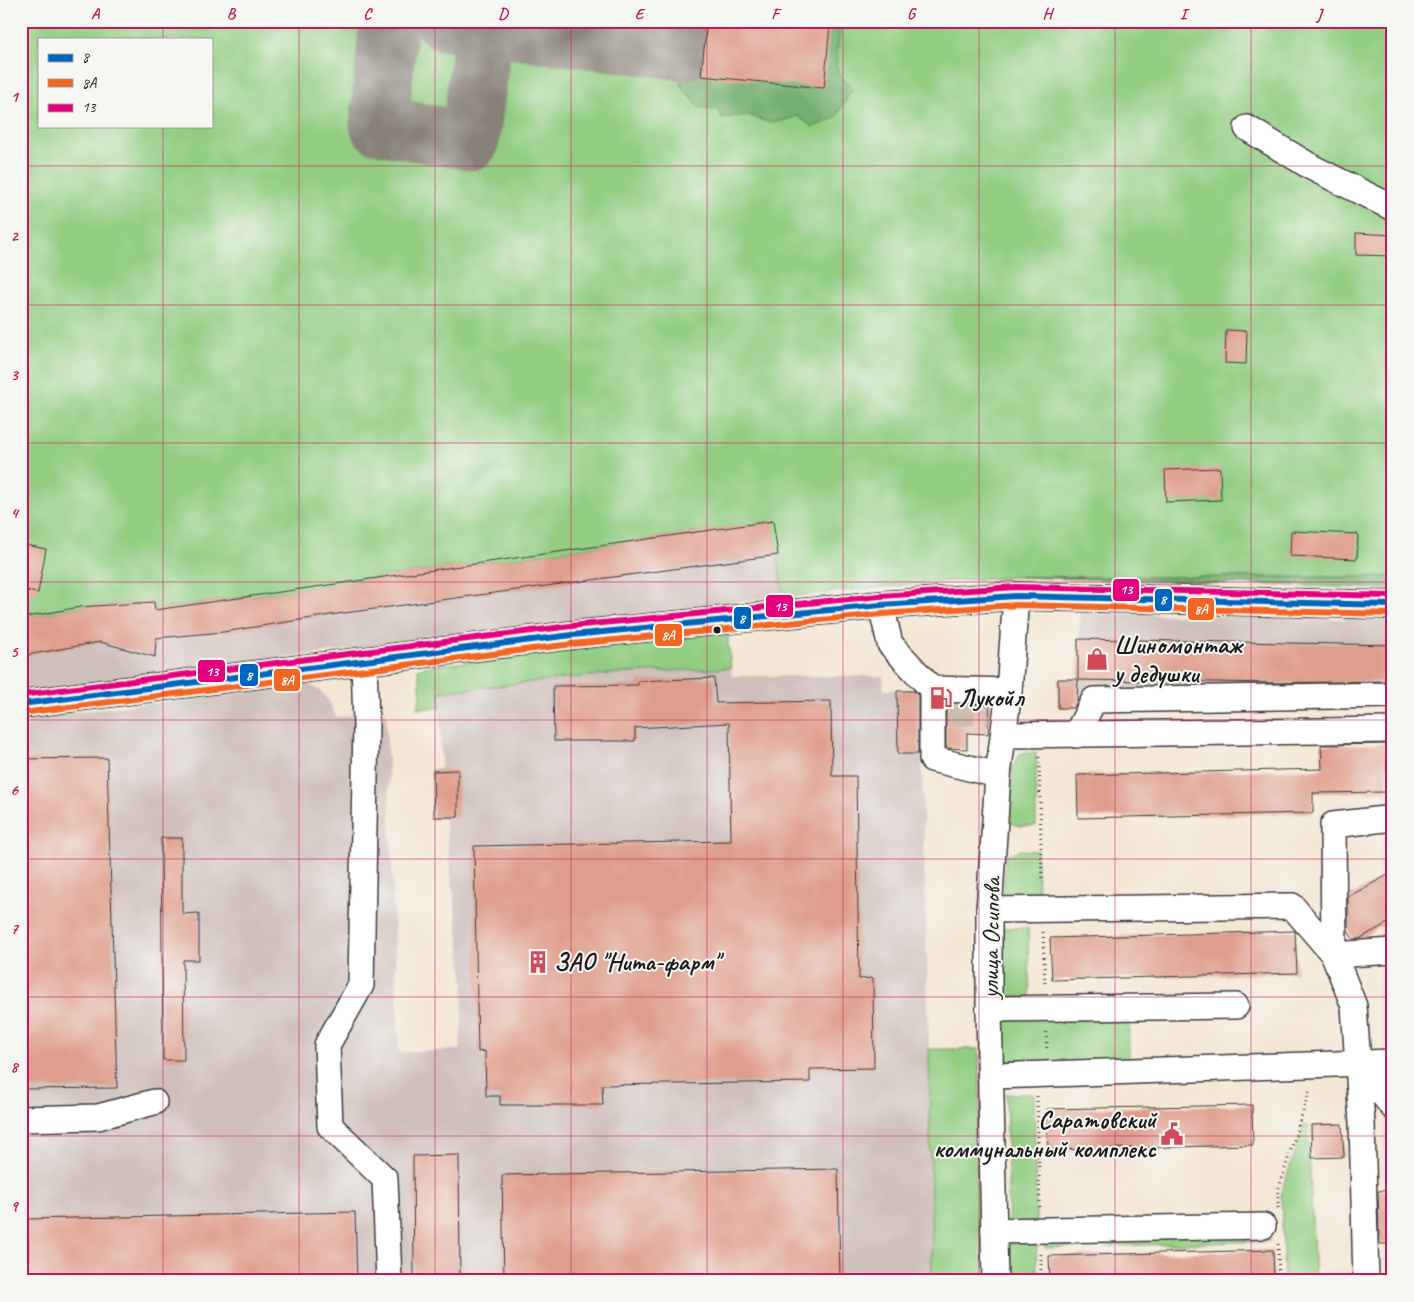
<svg xmlns="http://www.w3.org/2000/svg" width="1414" height="1302" viewBox="0 0 1414 1302" font-family="Caveat,sans-serif">
  <style>
    .industrial { fill: #cfc0bb }
    .green { fill: #92cd82; stroke: #57744f; fill-rule: evenodd }
    .forest { fill: #75b070; stroke: #486646 }
    .lines { fill: none; stroke-linecap: round; stroke-linejoin: round }
    .taxiway { stroke: #888178; stroke-width: 59 }
    .building { fill: #df9e8d }
    .minor-tunnel { stroke: #c9beaf; stroke-width: 25; stroke-dasharray: 25 12; stroke-linecap: butt }
    .minor-casing { stroke: #3c3a38; stroke-width: 28 }
    .major-casing { stroke: #3c3a38; stroke-width: 30 }
    .path { stroke: #3c3a38; stroke-width: 3; stroke-dasharray: 1 4; stroke-linecap: butt }
    .minor { stroke: #fff; stroke-width: 25 }
    .major { stroke: #fff; stroke-width: 28 }
    .bus-1-casing { stroke: #f6f6f2; stroke-width: 10 }
    .bus-2-casing { stroke: #f6f6f2; stroke-width: 10 }
    .bus-3-casing { stroke: #f6f6f2; stroke-width: 10 }
    .bus-1 { stroke: #0065bd; stroke-width: 6 }
    .bus-2 { stroke: #f26522; stroke-width: 6 }
    .bus-3 { stroke: #e5007d; stroke-width: 6 }
    .grid { fill: none; stroke: #c2185b; stroke-width: 1; stroke-opacity: 0.55 }
    .bus-dot { fill: #1c1c1c; stroke: #f6f6f2; stroke-width: 2 }
    .labels { text-anchor: middle; dominant-baseline: central; stroke-width: 4; stroke-linejoin: round; paint-order: stroke }
    .poi-label { font-size: 25px; font-weight: bold; fill: #1c1c1c; stroke: #f6f6f2; text-anchor: start }
    .street-label { font-size: 25px; fill: #1c1c1c; stroke: #f6f6f2 }
    .line-badge { stroke: #f6f6f2; stroke-width: 2 }
    .badge-label { font-size: 14px; text-anchor: middle; font-weight: bold; fill: #fff }
    .neatline { fill: none; stroke: #c2185b; stroke-width: 2 }
    .grid-label { font-size: 16px; text-anchor: middle; font-weight: bold; fill: #c2185b }
  </style>
  <rect width="100%" height="100%" fill="#f6f6f2"/>
  <filter id="ink" filterUnits="userSpaceOnUse"><feTurbulence type="fractalNoise" baseFrequency=".02" numOctaves="2"/><feDisplacementMap in="SourceGraphic" scale="10" xChannelSelector="R" yChannelSelector="G"/><feConvolveMatrix kernelMatrix="1 2 1 2 8 2 1 2 1" color-interpolation-filters="sRGB"/></filter>
  <filter id="wash" filterUnits="userSpaceOnUse"><feTurbulence type="fractalNoise" baseFrequency=".0096" numOctaves="4" result="noise"/><feDisplacementMap in="SourceGraphic" scale="20" xChannelSelector="R" yChannelSelector="G"/><feGaussianBlur stdDeviation="1.12" result="paint"/><feColorMatrix in="noise" values="0 0 0 0 0 0 0 0 0 0 0 0 0 0 0 0 0 1.4 0 .05"/><feComposite in="paint" operator="in"/></filter>
  <g filter="url(#wash)">
    <rect width="100%" height="100%" fill="#f4e6d4"/>
    <g class="industrial">
      <polygon points="773,521 783,597 570,621 21,692 21,618 80,607 154,602 155,610"/>
      <polygon points="1080,613 1393,620 1393,705 1077,708"/>
      <polygon points="731,668 732,676 883,676 884,690 920,689 929,1049 932,1281 21,1281 21,718 162,702 306,683 321,691 330,703 336,717 386,712 399,1052 460,1050 464,984 445,819 432,819 431,769 441,768 440,692 608,674"/>
    </g>
    <g class="green">
      <path d="M21,21H1393V577H1019L935,582L783,597L773,521L155,610L154,602L80,607L21,618ZM39,39H211V126H39Z"/>
      <polygon points="727,633 731,668 608,674 440,692 440,708 417,708 421,696 418,669 423,667 639,642"/>
      <polygon points="1020,753 1036,753 1036,826 1020,826 1008,822 1012,769"/>
      <polygon points="1020,850 1037,851 1038,902 1002,902 1006,855"/>
      <polygon points="1003,928 1028,928 1030,1001 1004,1001"/>
      <polygon points="1129,1013 1129,1067 1004,1068 1003,1015"/>
      <polygon points="929,1049 979,1049 984,1281 932,1281"/>
      <polygon points="1006,1094 1034,1094 1037,1281 1010,1281"/>
      <polygon points="1308,1125 1315,1281 1284,1281 1281,1192 1304,1126"/>
      <polygon points="1268,1230 1269,1241 1045,1248 1045,1236"/>
    </g>
    <g class="forest">
      <polygon points="695,21 843,21 840,26 836,66 840,75 853,88 835,118 813,127 797,116 782,121 767,122 748,115 723,118 716,109 698,107 692,98 681,86 682,66"/>
      <polygon points="1019,577 1393,577 1393,589"/>
    </g>
    <g class="lines">
      <g class="taxiway">
        <polyline points="389,21 379,125 470,141 485,21"/>
        <polyline points="444,21 685,51"/>
      </g>
    </g>
    <g id="blocks">
      <g class="building">
        <polygon points="707,21 790,21 830,25 824,88 701,76"/>
        <polygon points="1356,233 1393,235 1393,256 1356,255"/>
        <polygon points="1226,330 1247,331 1246,364 1225,363"/>
        <polygon points="1220,468 1221,500 1166,502 1165,470"/>
        <polygon points="773,521 778,555 337,614 223,632 156,638 155,657 100,642 21,656 21,618 80,607 154,602 155,610"/>
        <polygon points="1291,531 1358,534 1357,559 1290,556"/>
        <polygon points="21,544 46,549 38,593 21,590"/>
        <polygon points="1078,639 1393,645 1393,681 1279,683 1078,680 1077,701 1074,708 1058,708 1058,679 1078,679"/>
        <polygon points="714,678 716,703 831,701 832,776 856,776 859,979 873,978 874,1068 810,1069 810,1082 602,1085 603,1105 500,1105 500,1096 486,1096 485,1051 478,1052 474,846 731,841 729,723 635,728 635,741 554,741 553,686 638,685 638,681"/>
        <polygon points="897,691 914,691 918,695 918,754 898,754"/>
        <polygon points="946,704 990,705 988,734 967,733 967,749 946,748"/>
        <polygon points="1387,744 1387,792 1313,793 1313,813 1078,818 1077,775 1322,769 1321,745"/>
        <polygon points="107,758 117,1088 21,1089 21,759"/>
        <polygon points="458,770 458,817 434,817 433,771"/>
        <polygon points="161,838 182,838 182,914 199,913 199,960 183,960 184,1060 163,1060"/>
        <polygon points="1393,872 1393,920 1359,939 1353,939 1348,931 1348,897"/>
        <polygon points="1295,931 1297,973 1052,980 1050,938"/>
        <polygon points="1252,1105 1253,1145 1048,1150 1047,1109"/>
        <polygon points="1342,1124 1344,1157 1312,1158 1311,1125"/>
        <polygon points="459,1155 460,1281 414,1281 413,1156"/>
        <polygon points="838,1169 840,1281 504,1281 502,1175"/>
        <polygon points="1393,1190 1393,1244 1379,1244 1378,1191"/>
        <polygon points="355,1212 357,1281 29,1281 28,1219"/>
        <polygon points="1273,1250 1274,1281 1050,1281 1049,1256"/>
      </g>
    </g>
  </g>
  <g filter="url(#ink)">
    <use href="#blocks" fill-opacity="0" stroke="#3c3a38" stroke-width="1"/>
    <g class="lines">
      <polyline class="minor-tunnel" points="949,712 989,713"/>
      <defs>
        <g id="minor">
          <polyline points="1247,128 1313,168 1393,208"/>
          <polyline points="881,605 890,644 932,689 1009,691"/>
          <polyline points="364,661 366,724 361,985 327,1045 330,1126 385,1179 389,1281"/>
          <polyline points="932,689 932,759 998,775"/>
          <polyline points="1004,735 1393,730"/>
          <polyline points="1076,735 1094,700 1393,695"/>
          <polyline points="989,910 1292,906 1334,955 1393,951"/>
          <polyline points="989,1009 1236,1006"/>
          <polyline points="1358,1064 1393,1107"/>
          <polyline points="992,1076 1393,1062"/>
          <polyline points="21,1119 98,1117 154,1102"/>
          <polyline points="994,1231 1263,1226"/>
          <polyline points="995,1281 989,1009 989,910 998,775 1009,691 1016,596"/>
          <polyline points="1366,1281 1362,1123 1354,1006 1334,955 1333,825 1393,818"/>
        </g>
        <polyline id="major" points="21,704 572,635 881,605 1016,596 1393,605"/>
      </defs>
      <use href="#minor" class="minor-casing"/>
      <use href="#major" class="major-casing"/>
      <g class="path">
        <polyline points="1039,757 1042,886"/>
        <polyline points="1043,932 1045,986"/>
        <polyline points="1046,1032 1047,1051"/>
        <polyline points="1037,1096 1040,1208"/>
        <polyline points="1278,1208 1278,1191 1310,1089"/>
        <polyline points="1278,1244 1279,1281"/>
        <polyline points="1041,1254 1041,1281"/>
        <polyline points="1279,1280 1344,1277"/>
      </g>
      <use href="#minor" class="minor"/>
      <use href="#major" class="major"/>
      <defs>
        <polyline id="bus-1" points="21,704 572,635 881,605 1016,596 1393,605"/>
        <polyline id="bus-2" points="22,713 573,644 882,614 1016,605 1393,614"/>
        <polyline id="bus-3" points="21,695 571,626 880,596 1016,587 1393,596"/>
      </defs>
      <use href="#bus-1" class="bus-1-casing"/>
      <use href="#bus-2" class="bus-2-casing"/>
      <use href="#bus-3" class="bus-3-casing"/>
      <use href="#bus-1" class="bus-1"/>
      <use href="#bus-2" class="bus-2"/>
      <use href="#bus-3" class="bus-3"/>
    </g>
  </g>
  <path class="grid" d="M163,21V39M299,21V1281M435,21V1281M571,21V1281M707,21V1281M843,21V1281M979,21V1281M1115,21V1281M1251,21V1281M163,126V1281M21,166H1393M21,305H1393M21,443H1393M21,582H1393M21,720H1393M21,859H1393M21,997H1393M21,1136H1393"/>
  <defs>
    <symbol id="shop-bare" viewBox="-9 -9 18 18"><path d="M-5-2.5h2.3a2.7 3.5 0 0 1 5.4 0H5L5.5 6h-11ZM-1.5-2.5h3a1.5 2.3 0 0 0-3 0Z" fill="#d1495b" stroke="#f6f6f2" stroke-width="2.5" paint-order="stroke"/></symbol>
    <symbol id="fuel-bare" viewBox="-9 -9 18 18"><path d="M-5.5-6h7V0h2V4h1.3V-2.5L3-4.5l.8-.8L6-3V5H2.5V1h-1V6h-7ZM-4.2-4.7v3.2H.2V-4.7Z" fill="#d1495b" stroke="#f6f6f2" stroke-width="2.5" paint-order="stroke"/></symbol>
    <symbol id="building-bare" viewBox="-9 -9 18 18"><path d="M-4-6H4V6H1V3H-1V6H-4ZM-2.5-4.3h1.7v1.8h-1.7ZM.8-4.3h1.7v1.8H.8ZM-2.5-1h1.7V.8h-1.7ZM.8-1h1.7V.8H.8Z" fill="#d1495b" stroke="#f6f6f2" stroke-width="2.5" paint-order="stroke"/></symbol>
    <symbol id="civic-bare" viewBox="-9 -9 18 18"><path d="M-.6-6.5H3V-4.5H.6V-3L4-1V1h2V6H-6V1h2V-1L-.6-3ZM-1.2 2.5V6h2.4V2.5Z" fill="#d1495b" stroke="#f6f6f2" stroke-width="2.5" paint-order="stroke"/></symbol>
  </defs>
  <g fill-rule="evenodd">
    <use href="#shop-bare" x="1081" y="643" width="32" height="32"/>
    <use href="#fuel-bare" x="925" y="682" width="32" height="32"/>
    <use href="#building-bare" x="522" y="946" width="32" height="32"/>
    <use href="#civic-bare" x="1156" y="1118" width="32" height="32"/>
  </g>
  <circle class="bus-dot" cx="717" cy="630" r="4.5"/>
  <g class="labels">
    <g class="poi-label">
      <text x="1114" y="645">Шиномонтаж<tspan x="1114" dy="29">у дедушки</tspan></text>
      <text x="958" y="698">Лукойл</text>
      <text x="554" y="962">ЗАО "Нита-фарм"</text>
      <text x="1156" y="1120" text-anchor="end">Саратовский<tspan x="1156" dy="29">коммунальный комплекс</tspan></text>
    </g>
    <g class="street-label">
      <text transform="translate(991 938) rotate(-89)">улица Осипова</text>
    </g>
  </g>
  <g class="line-badge">
    <rect x="1112" y="578" width="28" height="24" rx="5" fill="#e5007d"/>
    <rect x="1154" y="588" width="19" height="24" rx="5" fill="#0065bd"/>
    <rect x="765" y="594" width="29" height="24" rx="5" fill="#e5007d"/>
    <rect x="1187" y="597" width="28" height="24" rx="5" fill="#f26522"/>
    <rect x="733" y="606" width="19" height="24" rx="5" fill="#0065bd"/>
    <rect x="654" y="623" width="29" height="24" rx="5" fill="#f26522"/>
    <rect x="197" y="659" width="29" height="24" rx="5" fill="#e5007d"/>
    <rect x="239" y="663" width="20" height="24" rx="5" fill="#0065bd"/>
    <rect x="273" y="668" width="28" height="24" rx="5" fill="#f26522"/>
  </g>
  <g class="badge-label">
    <text x="1126" y="594">13</text>
    <text x="1163" y="604">8</text>
    <text x="780" y="611">13</text>
    <text x="1201" y="614">8А</text>
    <text x="742" y="623">8</text>
    <text x="668" y="640">8А</text>
    <text x="212" y="676">13</text>
    <text x="249" y="680">8</text>
    <text x="287" y="685">8А</text>
  </g>
  <rect width="1414" height="1302" fill="none" stroke="#f6f6f2" stroke-width="55"/>
  <rect x="38" y="38" width="175" height="90" fill="#f6f6f2" stroke="#9f9f9c"/>
  <rect x="48" y="54" width="25" height="8" fill="#0065bd" stroke="#9f9f9c"/>
  <text x="82" y="62" font-size="15" fill="#1c1c1c">8</text>
  <rect x="48" y="79" width="25" height="8" fill="#f26522" stroke="#9f9f9c"/>
  <text x="82" y="88" font-size="15" fill="#1c1c1c">8А</text>
  <rect x="48" y="104" width="25" height="8" fill="#e5007d" stroke="#9f9f9c"/>
  <text x="82" y="112" font-size="15" fill="#1c1c1c">13</text>
  <rect x="28" y="28" width="1358" height="1246" class="neatline"/>
  <g class="grid-label">
    <text x="95" y="19">A</text>
    <text x="231" y="19">B</text>
    <text x="367" y="19">C</text>
    <text x="503" y="19">D</text>
    <text x="639" y="19">E</text>
    <text x="775" y="19">F</text>
    <text x="911" y="19">G</text>
    <text x="1047" y="19">H</text>
    <text x="1183" y="19">I</text>
    <text x="1319" y="19">J</text>
    <text x="14" y="102">1</text>
    <text x="14" y="241">2</text>
    <text x="14" y="380">3</text>
    <text x="14" y="518">4</text>
    <text x="14" y="657">5</text>
    <text x="14" y="795">6</text>
    <text x="14" y="934">7</text>
    <text x="14" y="1072">8</text>
    <text x="14" y="1211">9</text>
  </g>
</svg>
